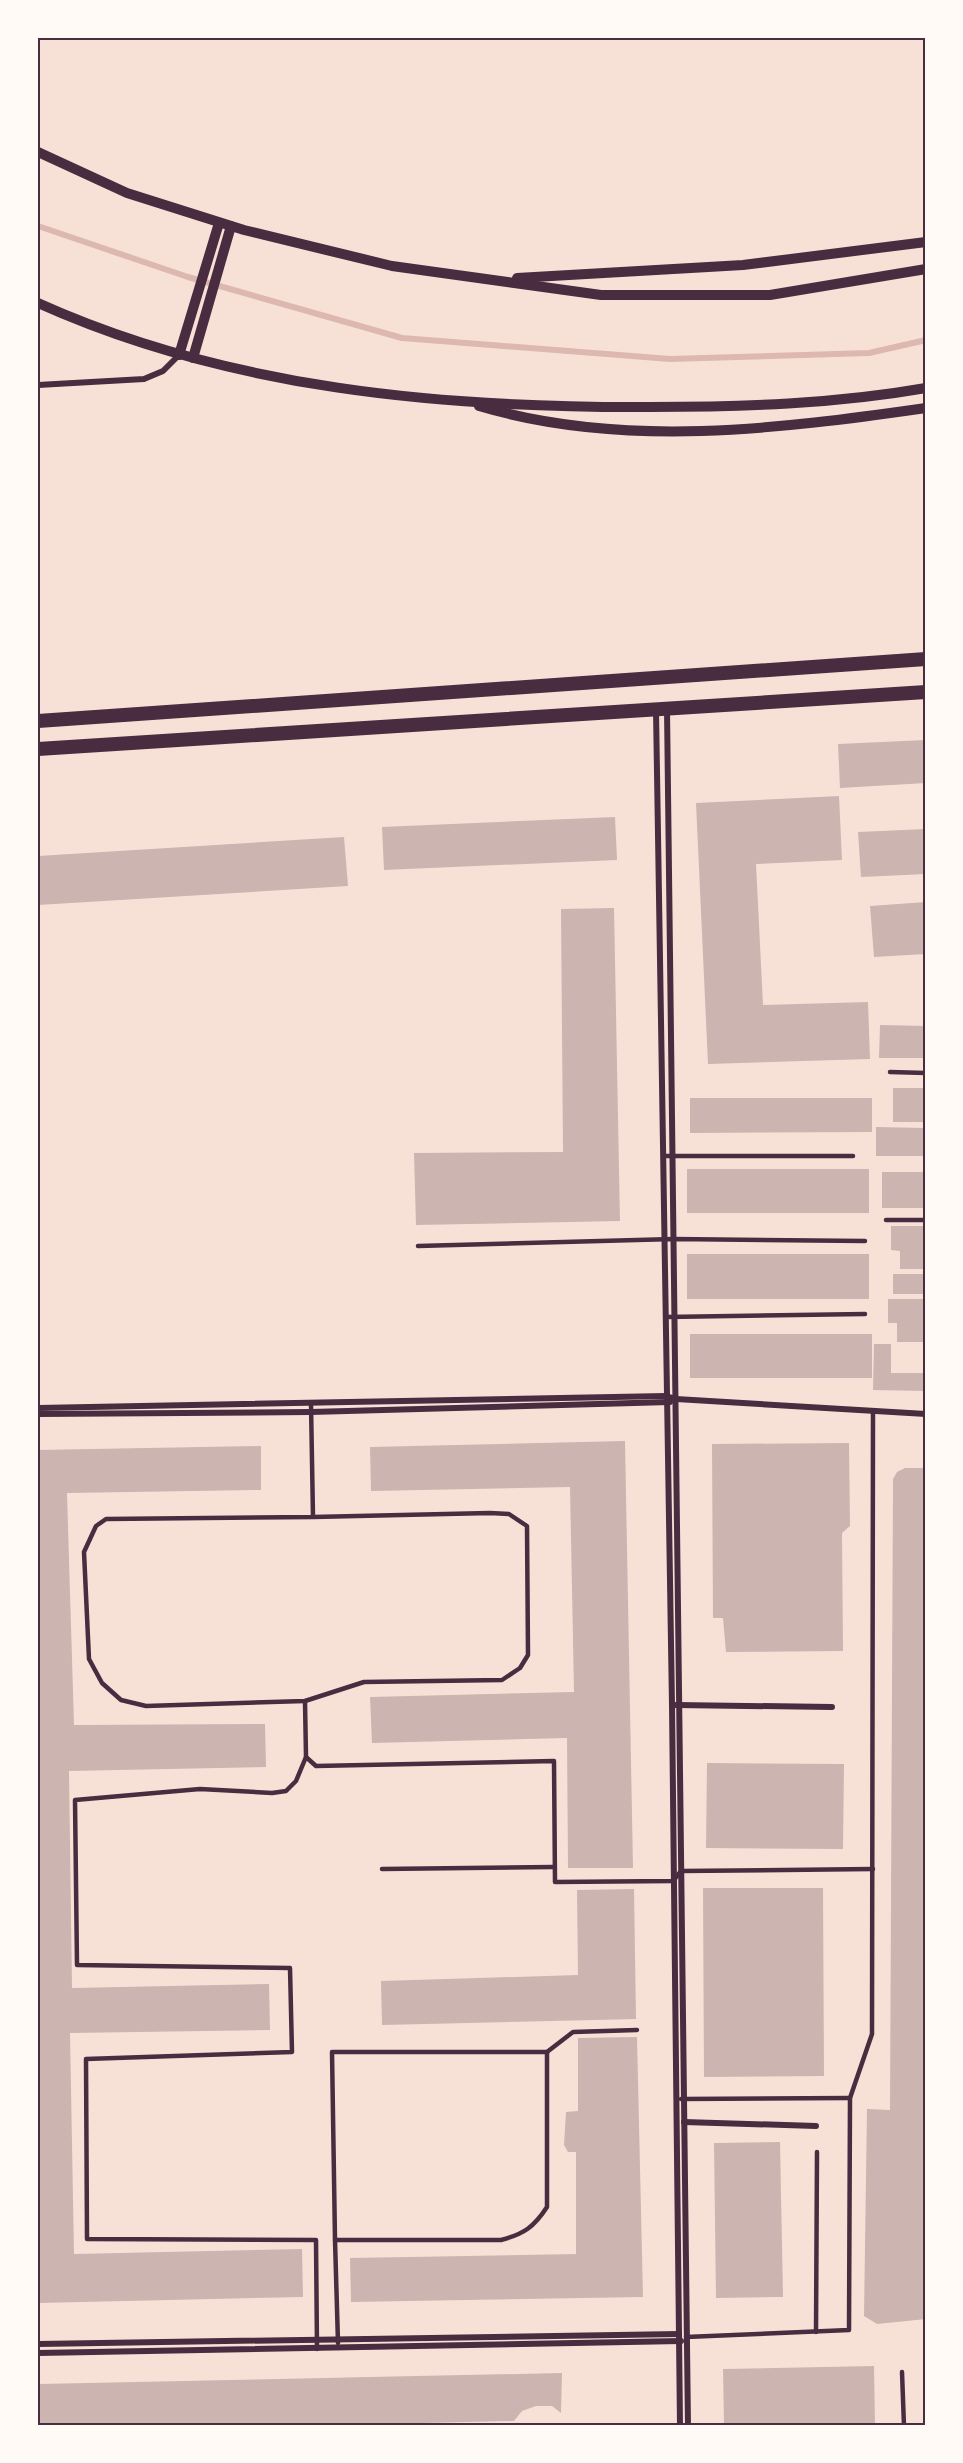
<svg xmlns="http://www.w3.org/2000/svg" width="963" height="2463" viewBox="0 0 963 2463" font-family="Ubuntu,sans-serif">
  <style>
    .lines { fill: none; stroke-linecap: round; stroke-linejoin: round }
    .stream { stroke: #dcb8b0; stroke-width: 6 }
    .building { fill: #ccb4b1 }
    .service { stroke: #4a2c40; stroke-width: 4.5 }
    .minor { stroke: #4a2c40; stroke-width: 6 }
    .tertiary { stroke: #4a2c40; stroke-width: 10 }
    .primary { stroke: #4a2c40; stroke-width: 14 }
    .neatline { fill: none; stroke: #4a2c40; stroke-width: 2 }
  </style>
  <rect width="100%" height="100%" fill="#f7e1d7"/>
  <g class="lines">
    <polyline class="stream" points="38,226 188,277 402,338 670,359 869,353 926,340"/>
  </g>
  <g class="building">
    <polygon points="926,740 926,783 840,788 838,744"/>
    <polygon points="839,796 842,860 756,864 763,1005 868,1002 870,1059 708,1064 696,803"/>
    <polygon points="615,817 617,860 384,870 382,827"/>
    <polygon points="926,829 926,874 861,877 858,832"/>
    <polygon points="344,837 348,886 38,905 38,856"/>
    <polygon points="926,902 926,954 874,957 870,906"/>
    <polygon points="614,908 620,1221 416,1225 414,1153 563,1152 561,909"/>
    <polygon points="880,1025 926,1026 926,1058 879,1058"/>
    <rect x="893" y="1088" width="33" height="34"/>
    <polygon points="690,1098 872,1098 872,1132 690,1133"/>
    <polygon points="876,1127 926,1128 926,1156 876,1156"/>
    <rect x="687" y="1169" width="182" height="44"/>
    <rect x="882" y="1172" width="44" height="36"/>
    <polygon points="891,1226 926,1226 926,1269 900,1269 900,1251 891,1250"/>
    <rect x="687" y="1254" width="182" height="45"/>
    <rect x="893" y="1274" width="33" height="20"/>
    <polygon points="888,1299 926,1299 926,1342 897,1342 897,1323 888,1323"/>
    <rect x="690" y="1334" width="182" height="44"/>
    <polygon points="874,1344 891,1344 891,1373 926,1373 926,1391 873,1390"/>
    <polygon points="625,1441 633,1868 568,1868 567,1738 372,1743 370,1697 574,1692 570,1487 371,1491 370,1447"/>
    <polygon points="849,1443 850,1526 842,1533 843,1651 726,1652 723,1618 713,1618 712,1444"/>
    <polygon points="261,1446 261,1490 67,1493 74,1725 265,1724 266,1767 69,1771 72,1988 269,1984 270,2030 70,2033 74,2254 302,2249 303,2297 38,2303 38,1450"/>
    <polygon points="905,1468 926,1468 926,2319 877,2324 864,2316 867,2109 890,2110 893,1479 897,1472"/>
    <polygon points="707,1763 844,1764 843,1849 706,1848"/>
    <polygon points="703,1888 823,1888 824,2076 704,2077"/>
    <polygon points="634,1889 636,2019 382,2025 381,1981 578,1975 577,1890"/>
    <polygon points="637,2037 643,2297 351,2302 350,2258 576,2254 576,2152 568,2152 564,2145 566,2112 578,2111 578,2038"/>
    <polygon points="780,2142 783,2297 716,2298 714,2143"/>
    <polygon points="874,2366 875,2426 724,2426 723,2369"/>
    <polygon points="562,2373 561,2413 552,2406 536,2406 522,2411 514,2421 288,2426 38,2426 38,2384"/>
  </g>
  <g class="lines">
    <g class="service">
      <polyline points="890,1072 926,1073"/>
      <polyline points="663,1156 853,1156"/>
      <polyline points="886,1220 926,1220"/>
      <polyline points="418,1246 674,1239 865,1241"/>
      <polyline points="666,1317 865,1314"/>
      <polyline points="311,1404 313,1517 106,1519 96,1526 84,1552 89,1659 102,1683 121,1700 146,1706 305,1701 364,1682 502,1680 520,1668 528,1655 527,1526 509,1514 490,1513 313,1517"/>
      <polyline points="305,1701 306,1757 316,1766 554,1761 555,1882 673,1881 681,1871 873,1869"/>
      <polyline points="306,1757 296,1781 286,1791 272,1793 200,1789 75,1800 77,1965 290,1968 292,2052 86,2059 87,2239 316,2240 317,2349"/>
      <polyline points="382,1869 553,1867"/>
      <polyline points="681,2099 850,2098"/>
      <polyline points="335,2240 332,2052 547,2052 573,2032 637,2030"/>
      <polyline points="816,2332 817,2152"/>
      <polyline points="686,2337 849,2330 850,2098 872,2034 873,1411"/>
      <path d="M338,2343L335,2240H501C524,2234 534,2227 547,2207V2052"/>
      <polyline points="902,2372 904,2426"/>
    </g>
    <g class="minor">
      <polyline points="38,385 144,379 163,371 179,355"/>
      <polyline points="667,709 688,2426"/>
      <polyline points="656,710 672,1705 680,2426"/>
      <polyline points="38,1408 666,1396 676,1399 926,1414"/>
      <polyline points="38,1414 311,1412 670,1402"/>
      <polyline points="676,1705 832,1707"/>
      <polyline points="684,2122 816,2126"/>
      <polyline points="38,2344 679,2334"/>
      <polyline points="38,2353 681,2341"/>
    </g>
    <g class="tertiary">
      <polyline points="38,152 127,193 244,230 392,266 601,295 770,295 926,269"/>
      <polyline points="517,278 743,265 926,242"/>
      <path d="M38,303C229,389 442,408 650,407C742,407 835,404 926,388"/>
      <polyline points="179,355 219,223"/>
      <polyline points="193,358 231,226"/>
      <path d="M479,406C623,449 779,429 926,408"/>
    </g>
    <g class="primary">
      <polyline points="38,721 926,659"/>
      <polyline points="38,749 926,692"/>
    </g>
  </g>
  <rect width="963" height="2463" fill="none" stroke="#fffaf5" stroke-width="78"/>
  <rect x="39" y="39" width="885" height="2385" class="neatline"/>
</svg>
